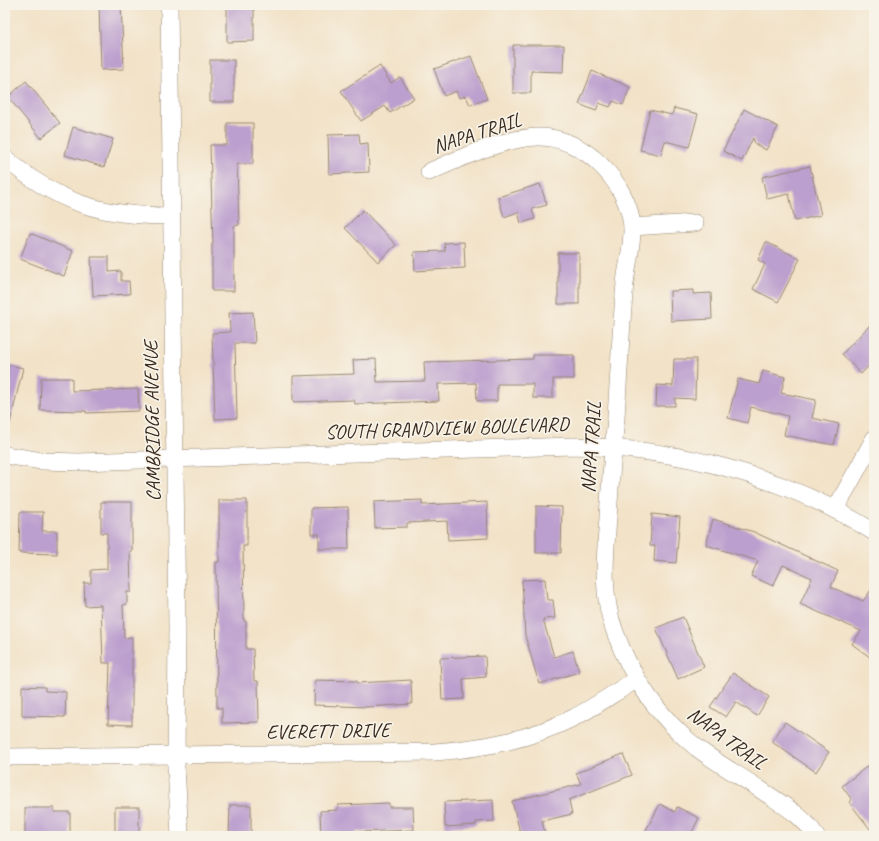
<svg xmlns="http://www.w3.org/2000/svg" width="879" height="841" viewBox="0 0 879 841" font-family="Caveat,sans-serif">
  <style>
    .building { fill: #bb9fce }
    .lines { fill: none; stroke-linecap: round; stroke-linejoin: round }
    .minor-casing { stroke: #968672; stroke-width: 18 }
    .minor { stroke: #fff; stroke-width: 17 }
    .labels { text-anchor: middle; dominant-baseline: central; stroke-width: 3.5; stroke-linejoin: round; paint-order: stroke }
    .street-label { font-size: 20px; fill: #3b2a1e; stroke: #f7f3e8 }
  </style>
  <rect width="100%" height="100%" fill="#f7f3e8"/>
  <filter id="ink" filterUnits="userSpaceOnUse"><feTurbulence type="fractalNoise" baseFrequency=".025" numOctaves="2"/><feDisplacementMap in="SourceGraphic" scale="8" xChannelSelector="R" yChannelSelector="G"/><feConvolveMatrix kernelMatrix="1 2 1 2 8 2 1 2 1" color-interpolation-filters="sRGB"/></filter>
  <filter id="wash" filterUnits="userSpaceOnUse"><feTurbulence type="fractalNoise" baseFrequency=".012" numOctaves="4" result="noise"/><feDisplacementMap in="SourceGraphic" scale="16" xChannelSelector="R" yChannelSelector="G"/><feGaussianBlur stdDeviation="0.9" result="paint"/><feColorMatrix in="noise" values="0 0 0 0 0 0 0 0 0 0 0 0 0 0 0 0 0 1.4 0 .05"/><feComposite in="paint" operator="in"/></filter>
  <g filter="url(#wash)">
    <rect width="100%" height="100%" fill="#f2e2c7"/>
    <g id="blocks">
      <g class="building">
        <polygon points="99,5 121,5 124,69 101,70"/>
        <polygon points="227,5 254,5 254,41 227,42"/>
        <polygon points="513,45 564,45 563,72 531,71 531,93 513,93"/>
        <polygon points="471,56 487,99 470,105 466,96 459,98 456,91 444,96 434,69"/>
        <rect x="210" y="60" width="24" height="42"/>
        <polygon points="380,66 391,83 400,77 414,98 390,113 385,106 361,121 341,91"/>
        <polygon points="592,71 630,87 623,105 613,101 610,107 599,103 596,111 579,104"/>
        <polygon points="26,81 60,123 41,138 8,97"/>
        <polygon points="674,108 698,114 689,147 665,141 661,155 640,150 650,110 672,115"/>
        <polygon points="744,109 778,127 766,150 755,144 753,138 742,161 723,151"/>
        <polygon points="227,123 253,123 253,164 237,164 239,225 234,226 234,291 212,291 212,244 213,244 210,145 227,145"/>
        <polygon points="73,127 113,139 104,167 65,155"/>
        <polygon points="359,134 360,144 368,143 369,172 329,174 328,135"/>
        <polygon points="810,166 821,215 795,221 789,194 767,199 762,177"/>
        <polygon points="540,184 547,205 532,209 535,219 521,223 518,212 504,217 498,197"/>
        <polygon points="363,210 396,245 378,262 345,228"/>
        <polygon points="30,233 73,251 64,276 20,259"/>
        <polygon points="464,242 465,268 415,271 414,252 445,251 444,243"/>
        <polygon points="766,242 800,259 778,302 753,289 765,264 758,260"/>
        <rect x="558" y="253" width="21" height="51"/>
        <polygon points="91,257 109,257 109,272 121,271 121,281 129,281 130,294 93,296"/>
        <polygon points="693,290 693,294 711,293 712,319 671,321 670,291"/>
        <polygon points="253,312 255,343 235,343 237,418 215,419 212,333 230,332 229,313"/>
        <polygon points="874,321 874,360 861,374 842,354"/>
        <polygon points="533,355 574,355 574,379 553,379 553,398 533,398 533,384 497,384 497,401 477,401 476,383 438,384 439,401 355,404 354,400 293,402 293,376 354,374 353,360 376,359 377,382 425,381 424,362 533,359"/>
        <polygon points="674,359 696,359 695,399 675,398 675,406 656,406 657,385 673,386"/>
        <polygon points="5,364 23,368 10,423 5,422"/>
        <polygon points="763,371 785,377 781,393 816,400 812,418 839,424 834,445 784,435 788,416 751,407 747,423 728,418 738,379 759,384"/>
        <polygon points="41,378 72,378 72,391 138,389 139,411 86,413 86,411 40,410"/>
        <polygon points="219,500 247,500 247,546 243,546 244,621 246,621 246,649 253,649 254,681 258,681 259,722 222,723 222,708 217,708 216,562 219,562"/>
        <polygon points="422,500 422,505 487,502 488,538 448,540 447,521 407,523 407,527 375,528 374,502"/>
        <polygon points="101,502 132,502 132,551 130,551 131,592 127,592 127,604 123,605 124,638 132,637 132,725 108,724 110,663 103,663 101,605 85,606 84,583 91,583 91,570 107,569 107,533 101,533"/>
        <polygon points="536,506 562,507 561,553 536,553"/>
        <polygon points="348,507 349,549 319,549 319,534 311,534 311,508"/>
        <polygon points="20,512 43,512 42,531 57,531 57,554 19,553"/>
        <polygon points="652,514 680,517 676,563 654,561 655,546 650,546"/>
        <polygon points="713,519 754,532 838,571 831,587 863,601 874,586 874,660 852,644 861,631 800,604 812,578 783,565 773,586 751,576 758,561 706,545"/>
        <polygon points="545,579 547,600 553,600 555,618 543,619 554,657 573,651 579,672 539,684 525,635 522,580"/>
        <polygon points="683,617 704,667 678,679 656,628"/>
        <polygon points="485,656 486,677 463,679 464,699 442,700 440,658"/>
        <polygon points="733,673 769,697 757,716 736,702 726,717 710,707"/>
        <polygon points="315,680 357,681 357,683 411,680 412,704 367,707 314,705"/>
        <polygon points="22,686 45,687 45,691 66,692 65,717 22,716"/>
        <polygon points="785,722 829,752 816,772 772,742"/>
        <polygon points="623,754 632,775 569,800 572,814 542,821 545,833 532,836 521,836 512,801 581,784 576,773"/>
        <polygon points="874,761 874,834 849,802 852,800 842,786"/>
        <polygon points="493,800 494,821 476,822 476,825 445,827 444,802"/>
        <polygon points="389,803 389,807 413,807 414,830 356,832 356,836 321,836 320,811 338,810 338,805"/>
        <polygon points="660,804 675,812 677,807 699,818 690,836 643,836"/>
        <polygon points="230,805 251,805 251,836 229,836"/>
        <rect x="115" y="807" width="24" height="29"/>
        <polygon points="25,808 54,808 54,812 70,812 70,836 25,836"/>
      </g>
    </g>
  </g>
  <g filter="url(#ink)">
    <use href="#blocks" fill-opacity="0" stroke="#968672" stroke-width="1"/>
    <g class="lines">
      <defs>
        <g id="minor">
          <polyline points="169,5 177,626 176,767 180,836"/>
          <path d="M5,158C59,204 102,216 171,216"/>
          <path d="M429,172C461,158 503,138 538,137C583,136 628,182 632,226C633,244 627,265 625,283C621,328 619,373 616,417C613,451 610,484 608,518C605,556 601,595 615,632C632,679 658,717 697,748C717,763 740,776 761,790C780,803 804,816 816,836"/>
          <polyline points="632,227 695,223"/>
          <path d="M5,455L42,461L79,462L572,446C678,448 783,475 874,532"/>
          <polyline points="835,510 874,439"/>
          <path d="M5,757L435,752C484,748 529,740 573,718C595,707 615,692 636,680"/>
        </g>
      </defs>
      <use href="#minor" class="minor-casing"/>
      <use href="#minor" class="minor"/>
    </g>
  </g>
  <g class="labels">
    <g class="street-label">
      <text transform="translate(477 133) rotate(-18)">NAPA TRAIL</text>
      <text transform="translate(152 421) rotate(-91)">CAMBRIDGE AVENUE</text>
      <text transform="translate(447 428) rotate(-2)">SOUTH GRANDVIEW BOULEVARD</text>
      <text transform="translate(591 447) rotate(-86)">NAPA TRAIL</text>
      <text transform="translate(328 731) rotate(-1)">EVERETT DRIVE</text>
      <text transform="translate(727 738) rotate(36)">NAPA TRAIL</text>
    </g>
  </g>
  <rect width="879" height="841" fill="none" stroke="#f7f3e8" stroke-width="20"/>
</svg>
